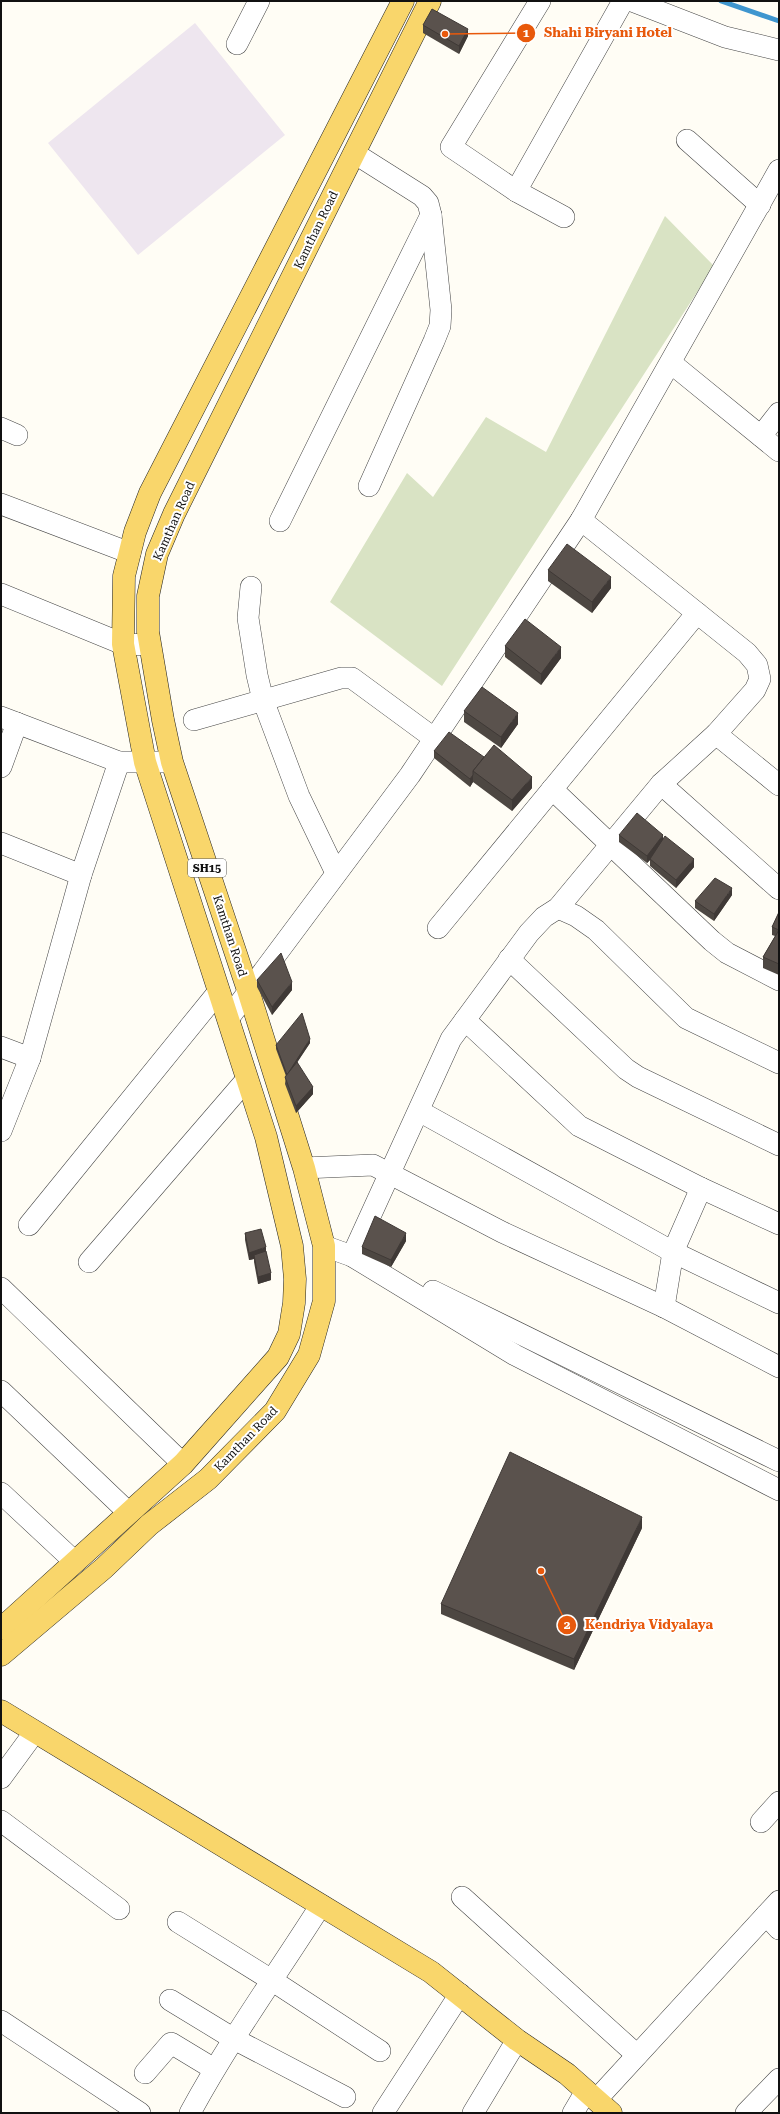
<svg xmlns="http://www.w3.org/2000/svg" width="780" height="2114" viewBox="0 0 780 2114" font-family="'Roboto Serif',serif">
  <style>
    .industrial { fill: #eee6ef }
    .cemetery { fill: #d9e3c4 }
    .lines { fill: none; stroke-linecap: round; stroke-linejoin: round }
    .stream { stroke: #3f96cf; stroke-width: 5 }
    .minor-casing { stroke: #444; stroke-width: 22 }
    .major-casing { stroke: #222; stroke-width: 23 }
    .minor { stroke: #fff; stroke-width: 21 }
    .major { stroke: #f9d66b; stroke-width: 22 }
    .wall { fill: #4d4742 }
    .shaded-wall { fill: #3f3936 }
    .building { fill: #5a524d; stroke: #3f3936 }
    .labels { text-anchor: middle; dominant-baseline: central; stroke-width: 4; stroke-linejoin: round; paint-order: stroke }
    .shield { fill: #fff; stroke: #585858; stroke-width: 1 }
    .shield-label { font-size: 11px; font-weight: bold; fill: #111 }
    .street-label { font-size: 12px; fill: #111; stroke: #fff }
    .leader { fill: none; stroke: #e8590c; stroke-width: 1.5 }
    .callout-dot { fill: #e8590c; stroke: #fff; stroke-width: 1.5 }
    .mark-label { font-size: 12px; text-anchor: middle; font-weight: bold; fill: #fff }
    .callout-label { font-size: 13px; text-anchor: middle; font-weight: bold; fill: #e8590c; stroke: #fff; stroke-width: 4; stroke-linejoin: round; paint-order: stroke }
  </style>
  <rect width="100%" height="100%" fill="#fffdf5"/>
  <polygon class="industrial" points="195,23 285,135 138,255 48,143"/>
  <polygon class="cemetery" points="665,216 714,266 442,686 330,602 407,473 433,497 486,417 546,452"/>
  <g class="lines">
    <polyline class="stream" points="721,1 779,21"/>
    <defs>
      <g id="minor">
        <polyline points="540,1 451,147 516,191 564,217"/>
        <polyline points="632,1 725,37 779,50"/>
        <polyline points="237,44 259,1"/>
        <polyline points="687,140 760,205"/>
        <polyline points="354,153 422,196 428,203 431,215 441,310 440,326 434,341 369,486"/>
        <polyline points="516,191 623,1"/>
        <polyline points="671,363 779,451"/>
        <polyline points="1,428 17,435"/>
        <polyline points="761,436 779,413"/>
        <polyline points="1,504 130,553"/>
        <polyline points="280,521 431,215"/>
        <polyline points="251,587 248,618 257,675 263,700 299,796 336,873"/>
        <polyline points="1,594 123,644 150,645"/>
        <polyline points="1,717 119,762 172,762"/>
        <polyline points="194,720 341,678 352,678 435,739"/>
        <polyline points="716,734 779,785"/>
        <polyline points="1,767 17,723"/>
        <polyline points="661,784 779,889"/>
        <polyline points="552,789 712,941 727,953 779,980"/>
        <polyline points="1,843 81,875"/>
        <polyline points="558,908 576,916 596,930 686,1018 779,1063"/>
        <polyline points="438,928 697,613"/>
        <polyline points="509,959 626,1069 638,1077 779,1145"/>
        <polyline points="228,1019 410,775 581,520 779,170"/>
        <polyline points="465,1020 579,1126 701,1188"/>
        <polyline points="1,1047 30,1058"/>
        <polyline points="419,1111 673,1252 779,1303"/>
        <polyline points="1,1131 30,1058 81,875 119,762"/>
        <polyline points="304,1168 373,1165 502,1232 664,1307 779,1367"/>
        <polyline points="29,1225 219,991"/>
        <polyline points="324,1246 352,1256 515,1355 779,1490"/>
        <polyline points="352,1256 451,1039 529,933 544,917 558,908 661,784 716,734 755,690 760,679 757,665 747,653 581,520"/>
        <polyline points="89,1262 247,1079"/>
        <polyline points="1,1288 183,1464"/>
        <polyline points="433,1291 779,1461"/>
        <polyline points="664,1307 673,1252 701,1188 779,1224"/>
        <polyline points="1,1391 129,1513"/>
        <polyline points="1,1493 75,1562"/>
        <polyline points="1,1778 34,1733"/>
        <polyline points="1,1821 119,1909"/>
        <polyline points="761,1822 779,1802"/>
        <polyline points="462,1897 637,2055"/>
        <polyline points="766,1915 779,1929"/>
        <polyline points="178,1922 273,1981 380,2051"/>
        <polyline points="170,2000 234,2039 345,2097"/>
        <polyline points="1,2021 140,2113"/>
        <polyline points="145,2073 171,2043 214,2069"/>
        <polyline points="596,2100 779,1901"/>
        <path d="M190,2113C229,2041 277,1974 321,1905"/>
        <polyline points="383,2113 460,1994"/>
        <polyline points="473,2113 517,2040"/>
        <polyline points="573,2113 586,2091"/>
        <polyline points="746,2113 779,2079"/>
      </g>
      <g id="major">
        <polyline points="1,1629 183,1464 278,1357 289,1334 294,1303 295,1279 292,1246 266,1137 145,762 123,644 124,576 135,532 150,493 403,1"/>
        <polyline points="1,1655 104,1568 149,1525 208,1479 275,1411 309,1355 324,1301 324,1246 304,1168 248,990 172,762 163,720 148,632 148,596 157,554 174,514 430,1"/>
        <polyline points="1,1711 431,1972 517,2040 567,2074 611,2113"/>
      </g>
    </defs>
    <use href="#minor" class="minor-casing"/>
    <use href="#major" class="major-casing"/>
    <use href="#minor" class="minor"/>
    <use href="#major" class="major"/>
  </g>
  <g class="wall">
    <polygon points="423,25 468,36 459,54 423,33"/>
    <polygon points="548,570 611,588 592,613 548,581"/>
    <polygon points="505,646 561,658 541,685 505,657"/>
    <polygon points="464,711 518,724 501,748 464,722"/>
    <polygon points="434,751 484,757 532,788 512,811 473,782 470,787 434,758"/>
    <polygon points="619,835 663,839 694,867 676,888 650,866 650,860 647,863 619,842"/>
    <polygon points="732,895 714,921 695,908 695,901"/>
    <polygon points="779,912 779,975 763,968 763,957 775,936 772,935 772,927"/>
    <polygon points="257,980 292,990 272,1015 257,987"/>
    <polygon points="779,1011 779,1025 778,1024 778,1013"/>
    <polygon points="310,1043 297,1062 313,1094 296,1113 285,1084 286,1076 276,1049 276,1045"/>
    <polygon points="245,1233 266,1253 271,1280 258,1284 254,1262 254,1259 249,1260 245,1240"/>
    <polygon points="406,1241 391,1267 362,1254 362,1247"/>
    <polygon points="642,1528 574,1670 441,1614 441,1604"/>
  </g>
  <g class="shaded-wall">
    <polygon points="468,29 468,36 459,54 459,46"/>
    <polygon points="611,577 611,588 592,613 592,602"/>
    <polygon points="561,647 561,658 541,685 541,674"/>
    <polygon points="518,713 518,724 501,748 501,737"/>
    <polygon points="473,775 473,782 470,787 470,779"/>
    <polygon points="532,777 532,788 512,811 512,800"/>
    <polygon points="663,835 663,842 650,859 650,860 647,863 647,856"/>
    <polygon points="694,859 694,867 676,888 676,880"/>
    <polygon points="732,888 732,895 714,921 714,914"/>
    <polygon points="292,982 292,990 272,1015 272,1007"/>
    <polygon points="310,1039 310,1043 287,1078 287,1075"/>
    <polygon points="313,1087 313,1094 296,1113 296,1106"/>
    <polygon points="406,1233 406,1241 391,1267 391,1260"/>
    <polygon points="266,1247 266,1255 254,1255 254,1259 249,1260 249,1253"/>
    <polygon points="271,1273 271,1280 258,1284 258,1277"/>
    <polygon points="642,1517 642,1528 574,1670 574,1659"/>
  </g>
  <g class="building">
    <polygon points="432,9 468,29 459,46 423,25"/>
    <polygon points="567,544 611,577 592,602 548,570"/>
    <polygon points="525,619 561,647 541,674 505,646"/>
    <polygon points="482,687 518,713 501,737 464,711"/>
    <polygon points="449,732 484,757 473,771 473,775 470,779 434,751"/>
    <polygon points="494,745 532,777 512,800 473,771"/>
    <polygon points="637,813 663,835 647,856 619,835"/>
    <polygon points="665,836 694,859 676,880 650,859"/>
    <polygon points="715,878 732,888 714,914 695,901"/>
    <polygon points="779,912 779,930 772,927"/>
    <polygon points="779,930 779,964 763,957"/>
    <polygon points="281,953 292,982 272,1007 257,980"/>
    <polygon points="302,1013 310,1039 287,1075 276,1045"/>
    <polygon points="297,1062 313,1087 296,1106 285,1077"/>
    <polygon points="375,1216 406,1233 391,1260 362,1247"/>
    <polygon points="261,1229 266,1247 249,1253 245,1233"/>
    <polygon points="266,1251 271,1273 258,1277 254,1255"/>
    <polygon points="510,1452 642,1517 574,1659 441,1604"/>
  </g>
  <g class="labels">
    <rect class="shield" x="188" y="859" width="38" height="18" rx="3"/>
    <g class="shield-label">
      <text x="207" y="868">SH15</text>
    </g>
    <g class="street-label">
      <text transform="translate(316 230) rotate(-64)">Kamthan Road</text>
      <text transform="translate(174 521) rotate(-66)">Kamthan Road</text>
      <text transform="translate(230 936) rotate(72)">Kamthan Road</text>
      <text transform="translate(246 1439) rotate(-46)">Kamthan Road</text>
    </g>
  </g>
  <path class="leader" d="M445 34L526 33M541 1571L567 1625"/>
  <g class="callout-dot">
    <circle cx="445" cy="34" r="4"/>
    <circle cx="541" cy="1571" r="4"/>
    <circle cx="526" cy="33" r="10"/>
    <circle cx="567" cy="1625" r="10"/>
  </g>
  <g class="mark-label">
    <text x="526" y="37">1</text>
    <text x="567" y="1629">2</text>
  </g>
  <g class="callout-label">
    <text x="608" y="37">Shahi Biryani Hotel</text>
    <text x="649" y="1629">Kendriya Vidyalaya</text>
  </g>
  <rect width="780" height="2114" fill="none" stroke="#111111" stroke-width="4"/>
</svg>
